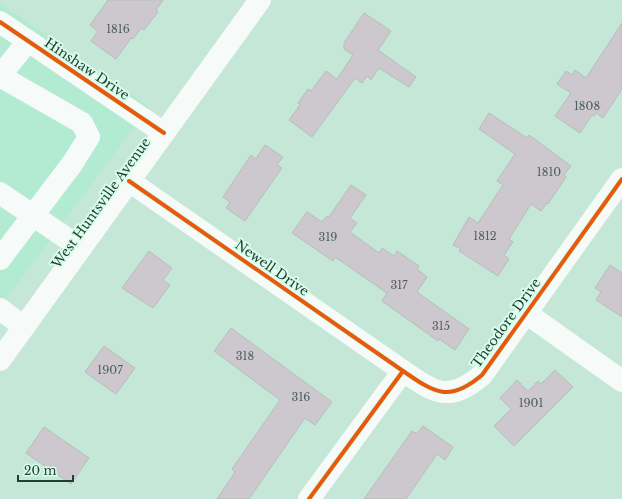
<svg xmlns="http://www.w3.org/2000/svg" width="622" height="499" viewBox="0 0 622 499" font-family="'Libre Baskerville',serif">
  <style>
    .built { fill: #b2ebd2 }
    .building { fill: #cdc8cd; stroke: #b7bdbc }
    .lines { fill: none; stroke-linecap: round; stroke-linejoin: round }
    .minor { stroke: #f6fbf9; stroke-width: 22 }
    .major { stroke: #f6fbf9; stroke-width: 22 }
    .cycleway-casing { stroke: #d7fdeb; stroke-width: 6 }
    .cycleway { stroke: #e8590c; stroke-width: 4 }
    .labels { text-anchor: middle; dominant-baseline: central; stroke-width: 4; stroke-linejoin: round; paint-order: stroke }
    .number-label { font-size: 11px; fill: #4e605a }
    .street-label { font-size: 13px; fill: #243e33; stroke: #d7fdeb }
  </style>
  <rect width="100%" height="100%" fill="#c4e7d7"/>
  <polygon class="built" points="0,3 149,107 0,307"/>
  <g class="building">
    <polygon points="108,0 163,0 156,10 158,12 144,30 141,28 133,39 131,38 116,59 91,41 98,31 90,25"/>
    <polygon points="364,13 391,31 378,50 416,77 409,87 379,68 371,80 367,76 362,83 355,78 312,137 289,120 300,105 298,103 308,89 311,91 326,71 337,79 353,55 344,49 344,43"/>
    <polygon points="622,23 622,89 603,118 596,113 594,116 592,115 580,133 555,116 571,93 557,84 566,71 572,75 575,70 586,78"/>
    <polygon points="489,113 527,138 529,135 571,166 564,175 566,177 548,204 547,203 541,211 531,204 509,239 513,242 504,255 509,259 498,276 459,251 461,249 453,245 469,217 478,223 503,185 497,181 515,154 479,129"/>
    <polygon points="265,145 283,157 277,165 282,168 245,221 226,208 230,202 223,197 251,155 256,159"/>
    <polygon points="351,185 366,195 350,218 357,223 350,232 379,253 382,248 394,256 397,251 419,266 417,269 427,277 417,292 469,329 455,350 439,339 438,341 382,301 387,293 335,257 333,261 292,233 307,212 322,222 327,216 329,217"/>
    <polygon points="149,251 172,268 163,280 170,285 153,308 122,288"/>
    <polygon points="610,265 622,273 622,317 596,300 601,292 595,288"/>
    <polygon points="231,328 332,402 315,425 305,418 249,499 217,499 235,472 232,469 280,400 214,351"/>
    <polygon points="104,346 135,368 116,394 85,372"/>
    <polygon points="555,370 573,387 514,446 494,426 511,409 500,398 517,380 528,391 538,381 541,384"/>
    <polygon points="423,426 453,447 445,460 437,454 406,499 364,499 412,431 417,434"/>
    <polygon points="44,427 89,458 71,484 26,453"/>
  </g>
  <g class="lines">
    <g class="minor">
      <polyline points="0,22 164,133"/>
      <polyline points="0,76 82,123 89,137 72,164 0,259"/>
      <polyline points="0,76 28,41"/>
      <polyline points="129,181 403,371"/>
      <polyline points="0,193 81,248"/>
      <polyline points="0,309 24,327"/>
      <polyline points="526,313 622,381"/>
      <path d="M309,499L403,371C435,393 449,403 482,375L622,179"/>
    </g>
    <polyline class="major" points="0,360 260,0"/>
    <defs>
      <g id="cycleway">
        <polyline points="0,22 164,133"/>
        <polyline points="129,181 403,371"/>
        <path d="M309,499L403,371C435,393 449,403 482,375L622,179"/>
      </g>
    </defs>
    <use href="#cycleway" class="cycleway-casing"/>
    <use href="#cycleway" class="cycleway"/>
  </g>
  <g class="labels">
    <g class="number-label">
      <text x="118" y="29">1816</text>
      <text x="587" y="106">1808</text>
      <text x="549" y="172">1810</text>
      <text x="485" y="236">1812</text>
      <text x="328" y="237">319</text>
      <text x="399" y="285">317</text>
      <text x="441" y="326">315</text>
      <text x="245" y="356">318</text>
      <text x="110" y="370">1907</text>
      <text x="301" y="397">316</text>
      <text x="531" y="403">1901</text>
    </g>
    <g class="street-label">
      <text transform="translate(87 69) rotate(34)">Hinshaw Drive</text>
      <text transform="translate(101 203) rotate(-54)">West Huntsville Avenue</text>
      <text transform="translate(272 268) rotate(35)">Newell Drive</text>
      <text transform="translate(506 323) rotate(-54)">Theodore Drive</text>
    </g>
  </g>
  <path d="M18 475v6h55v-6" fill="none" stroke="#243e33" stroke-width="2"/>
  <text x="24" y="475" font-size="12" fill="#243e33" stroke="#d7fdeb" stroke-width="3" paint-order="stroke">20 m</text>
</svg>
